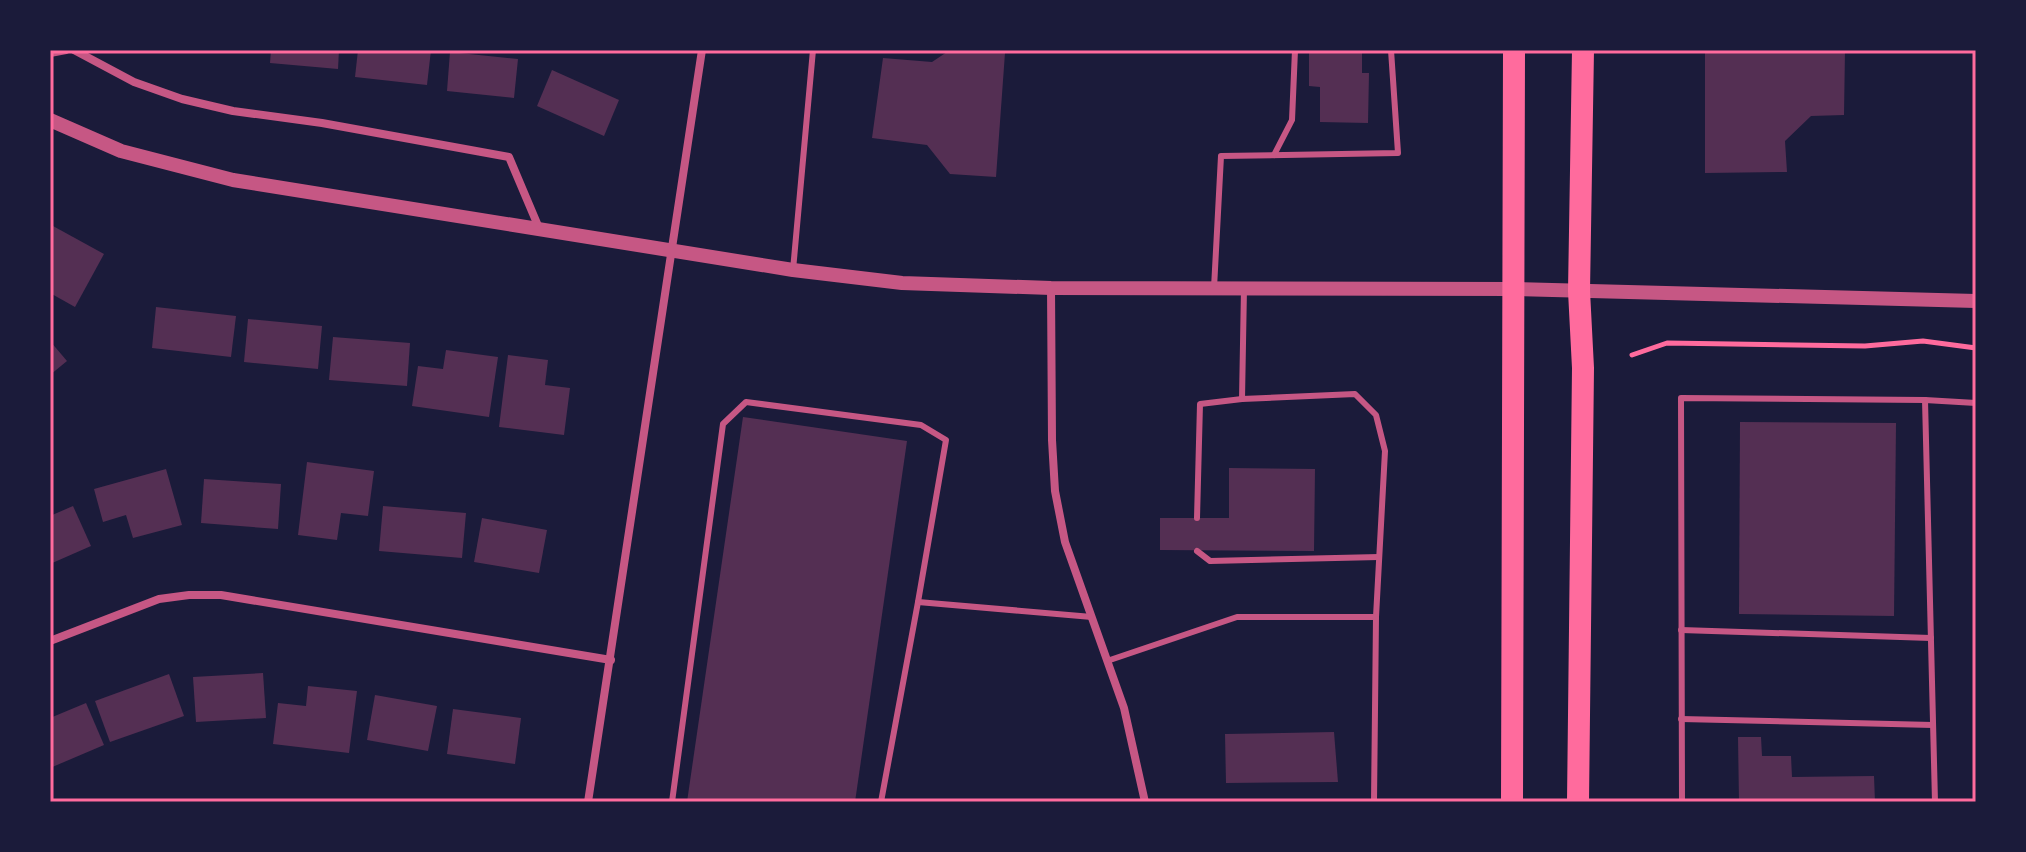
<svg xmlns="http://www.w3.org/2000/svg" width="2026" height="852" viewBox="0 0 2026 852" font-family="Helvetica,sans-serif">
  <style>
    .building { fill: #542f53 }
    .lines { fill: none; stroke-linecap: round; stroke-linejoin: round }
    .path { stroke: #ff6b9d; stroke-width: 5 }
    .service { stroke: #c65784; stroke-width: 6 }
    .minor { stroke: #c65784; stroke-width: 8 }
    .tertiary { stroke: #c65784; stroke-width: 14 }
    .trunk { stroke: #ff6b9d; stroke-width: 22 }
    .neatline { fill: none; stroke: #ff6b9d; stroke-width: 3 }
  </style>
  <rect width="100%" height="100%" fill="#1b1b3a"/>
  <g class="building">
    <polygon points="271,50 339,50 338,69 270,63"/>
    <polygon points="358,50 431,50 427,85 355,77"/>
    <polygon points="950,50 1005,53 996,177 950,174 927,145 872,138 883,58 932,62"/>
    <polygon points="1309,50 1362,50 1362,73 1369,73 1368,123 1320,122 1320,87 1309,86"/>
    <polygon points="1705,50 1845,50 1844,115 1811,116 1785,141 1787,172 1705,173"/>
    <polygon points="450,52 518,59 514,98 447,91"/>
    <polygon points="552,70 619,100 604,136 537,106"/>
    <polygon points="53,226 104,254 75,307 50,293 50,231"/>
    <polygon points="156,307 236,316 231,357 152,348"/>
    <polygon points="248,319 322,326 318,369 244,362"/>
    <polygon points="333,337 410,343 407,386 329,380"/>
    <polygon points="50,341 67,361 50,375"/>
    <polygon points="446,350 498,357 489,417 412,406 418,366 443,369"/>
    <polygon points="508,355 548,360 545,385 570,388 564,435 499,427"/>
    <polygon points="743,417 907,441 855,802 687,802"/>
    <polygon points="1740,422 1896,423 1894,616 1739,614"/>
    <polygon points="307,462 374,471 368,516 341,513 337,540 298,535"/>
    <polygon points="1229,468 1315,469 1314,551 1160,550 1160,518 1229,518"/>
    <polygon points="166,469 182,525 133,538 126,515 103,522 94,489"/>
    <polygon points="204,479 281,484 278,529 201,523"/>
    <polygon points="73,506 91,546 50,564 50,516"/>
    <polygon points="383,506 466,513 462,558 379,551"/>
    <polygon points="482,518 547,530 539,573 474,562"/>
    <polygon points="263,673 266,718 196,722 193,677"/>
    <polygon points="169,674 184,716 110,742 95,701"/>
    <polygon points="308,686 357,691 349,753 273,744 278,703 306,706"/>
    <polygon points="375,695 437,706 428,751 367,740"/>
    <polygon points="86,703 104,745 50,768 50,718"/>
    <polygon points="453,709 521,718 515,764 447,754"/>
    <polygon points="1334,732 1338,782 1226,783 1225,734"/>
    <polygon points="1738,737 1761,737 1762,756 1791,756 1792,777 1874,776 1875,802 1739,802"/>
  </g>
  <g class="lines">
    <polyline class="path" points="1632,355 1667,343 1865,346 1923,341 1976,348"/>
    <g class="service">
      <polyline points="1274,155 1292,120 1295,50"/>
      <polyline points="793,270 813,50"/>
      <polyline points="1214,288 1221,156 1398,153 1391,50"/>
      <polyline points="1925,400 1935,802"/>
      <polyline points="1197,518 1200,404 1242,399"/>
      <polyline points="1197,551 1210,561 1379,557"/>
      <polyline points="1681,630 1931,638"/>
      <polyline points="1107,661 1237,617 1376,617 1385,451 1376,415 1355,394 1242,399 1244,288"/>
      <polyline points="1681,719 1933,725"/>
      <polyline points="672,802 723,424 746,402 921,425 946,440 918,602"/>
      <polyline points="881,802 918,602 1092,617"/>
      <polyline points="1374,802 1376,617"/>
      <polyline points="1682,802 1681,398 1925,400 1976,403"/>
    </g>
    <g class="minor">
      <polyline points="74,50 134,82 182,99 233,111 322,123 509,157 539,228"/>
      <polyline points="50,53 66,50"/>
      <polyline points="1051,288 1052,440 1055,491 1065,542 1124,708 1145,802"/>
      <polyline points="50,641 159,599 189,595 221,595 611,660"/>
      <polyline points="588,802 702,50"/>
    </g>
    <polyline class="tertiary" points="50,120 121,151 233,180 793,270 902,283 1051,288 1514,289 1976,301"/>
    <g class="trunk">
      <polyline points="1512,802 1514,50"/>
      <polyline points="1578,802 1583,368 1579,291 1583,50"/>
    </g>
  </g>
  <rect width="2026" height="852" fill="none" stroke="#1b1b3a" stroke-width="104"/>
  <rect x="52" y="52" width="1922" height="748" class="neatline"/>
</svg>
